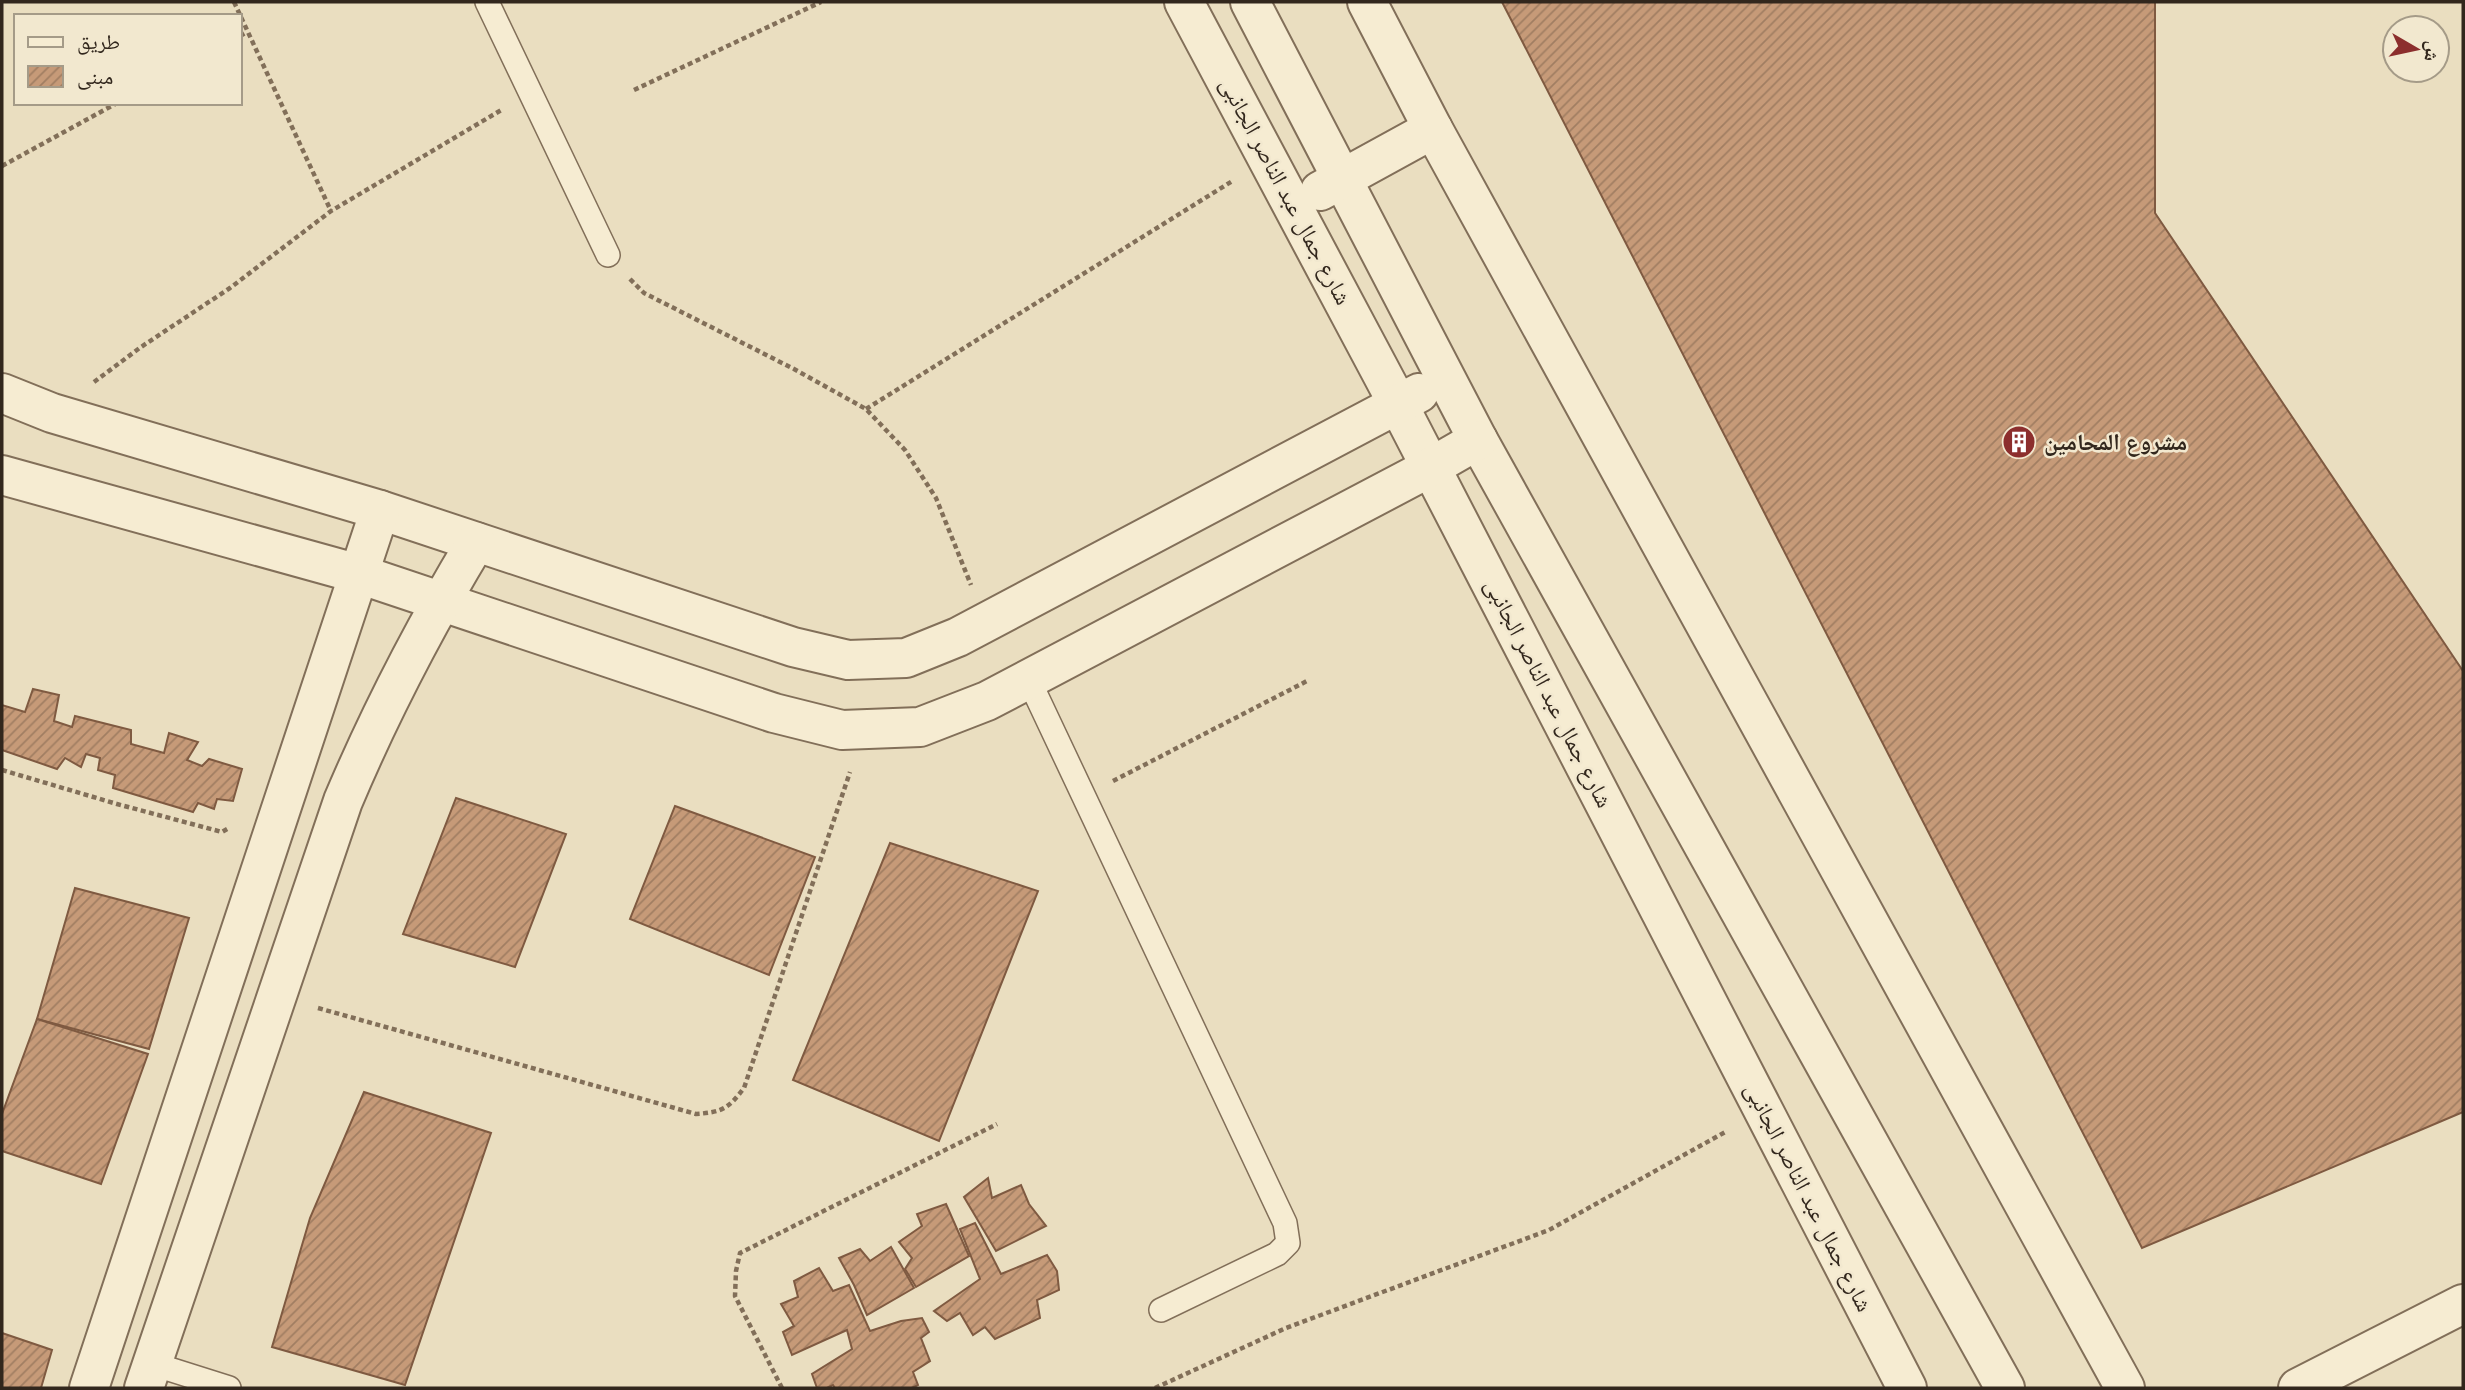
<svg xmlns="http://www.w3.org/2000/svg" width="2465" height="1390" viewBox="0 0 2465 1390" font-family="'Libre Baskerville','Noto Naskh Arabic',serif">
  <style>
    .building { fill: url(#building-hatch); stroke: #7f5a41; stroke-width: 2 }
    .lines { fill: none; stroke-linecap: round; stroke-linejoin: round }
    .lane-casing { stroke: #826f59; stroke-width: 26 }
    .street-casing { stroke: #826f59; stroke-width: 42 }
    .path { stroke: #826f59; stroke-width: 4.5; stroke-dasharray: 5 3.5; stroke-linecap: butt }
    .lane { stroke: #f6ecd2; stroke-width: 23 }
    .street { stroke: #f6ecd2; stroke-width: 38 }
    .labels { text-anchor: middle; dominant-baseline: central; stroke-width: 5; stroke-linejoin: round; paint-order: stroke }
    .street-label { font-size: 23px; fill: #32271d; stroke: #f2e8cf }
    .poi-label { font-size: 23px; font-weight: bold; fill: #32271d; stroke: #f2e8cf; text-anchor: start }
  </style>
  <defs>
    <pattern id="building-hatch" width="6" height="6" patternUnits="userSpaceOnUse" patternTransform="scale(1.75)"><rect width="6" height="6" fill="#c69a78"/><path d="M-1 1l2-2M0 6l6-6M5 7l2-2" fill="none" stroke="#a17e62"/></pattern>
  </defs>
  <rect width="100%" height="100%" fill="#eadec0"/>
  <g class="building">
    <polygon points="1502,2 2155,2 2155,213 2463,671 2463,1112 2142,1248"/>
    <polygon points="33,689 59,695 54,721 72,727 75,716 131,730 131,744 164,753 169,733 198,742 187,760 202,766 209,759 242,769 233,801 217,799 214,809 198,803 193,812 113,788 115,775 98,770 100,758 86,754 81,767 65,758 57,769 2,750 2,705 25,712"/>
    <polygon points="456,798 566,834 515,967 403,934"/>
    <polygon points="675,806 815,857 769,975 630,919"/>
    <polygon points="890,843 1038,891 939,1141 793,1080"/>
    <polygon points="75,888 189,918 149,1049 37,1019"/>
    <polygon points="37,1019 148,1054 101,1184 2,1151 2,1114"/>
    <polygon points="364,1092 491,1133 405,1385 272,1347 310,1218"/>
    <polygon points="988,1178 992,1198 1021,1185 1029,1204 1046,1226 996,1251 964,1197"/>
    <polygon points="946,1204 969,1256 916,1287 905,1269 912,1258 899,1242 922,1226 917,1214"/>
    <polygon points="975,1223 1001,1274 1047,1255 1057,1271 1059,1290 1037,1300 1040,1318 995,1339 985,1327 973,1335 960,1313 947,1321 934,1311 980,1279 960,1229"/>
    <polygon points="891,1247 914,1288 867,1315 854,1285 839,1258 860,1249 870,1261"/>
    <polygon points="819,1268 833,1291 849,1285 870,1331 901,1321 922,1318 929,1332 921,1338 930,1361 913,1372 918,1385 912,1388 835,1388 833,1385 827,1388 817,1388 812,1374 852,1349 847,1330 792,1355 783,1332 794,1326 781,1304 798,1297 794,1281"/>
    <polygon points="2,1333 52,1350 41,1388 2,1388"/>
  </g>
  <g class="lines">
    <defs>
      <g id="lane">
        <polyline points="487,2 608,255"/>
        <polyline points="1028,678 1285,1223 1288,1243 1277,1254 1161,1310"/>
        <polyline points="153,1364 229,1388"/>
      </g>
      <g id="street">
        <polyline points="1184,2 1399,406 1907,1388"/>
        <polyline points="1250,2 1478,440 2005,1388"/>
        <polyline points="1367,2 1433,129 2125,1388"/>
        <polyline points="1320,191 1433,129"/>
        <polyline points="2,393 52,413 380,510 793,647 848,660 906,658 958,637 1419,393"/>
        <polyline points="2,475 359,574 774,713 842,730 920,727 987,701 1431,467 1478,440"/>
        <polyline points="89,1388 380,510"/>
        <path d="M144,1388L343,801C381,711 426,625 476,542"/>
        <polyline points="2298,1388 2463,1304"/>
      </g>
    </defs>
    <use href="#lane" class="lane-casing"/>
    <use href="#street" class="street-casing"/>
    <g class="path">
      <polyline points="234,2 331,211"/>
      <polyline points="240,36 247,32"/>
      <polyline points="634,90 821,2"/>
      <polyline points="2,166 117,103"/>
      <polyline points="630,279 644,293 794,369 866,409 905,450 936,498 971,585"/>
      <polyline points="94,382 141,347 230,288 331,211 503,109"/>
      <polyline points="866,409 1234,180"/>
      <polyline points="2,770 117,804 222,832 229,828"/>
      <polyline points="1113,781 1307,681"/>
      <path d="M318,1008L696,1114C722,1112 728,1109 744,1088L850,772"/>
      <polyline points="782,1388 735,1296 736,1271 740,1253 997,1124"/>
      <polyline points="1155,1388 1286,1328 1549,1230 1727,1131"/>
    </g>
    <use href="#lane" class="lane"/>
    <use href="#street" class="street"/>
  </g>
  <defs>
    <symbol id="building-disc" viewBox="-11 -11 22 22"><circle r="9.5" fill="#8c2e2d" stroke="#f2e8cf"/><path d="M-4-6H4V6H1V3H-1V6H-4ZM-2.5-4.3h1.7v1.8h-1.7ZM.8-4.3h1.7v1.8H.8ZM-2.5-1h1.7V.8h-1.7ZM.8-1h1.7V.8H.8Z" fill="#fff"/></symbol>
  </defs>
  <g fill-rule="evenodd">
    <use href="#building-disc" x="2000" y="423" width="38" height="38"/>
  </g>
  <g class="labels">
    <g class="street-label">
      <text transform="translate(1286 191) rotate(62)">شارع جمال عبد الناصر الجانبى</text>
      <text transform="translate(1549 693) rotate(63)">شارع جمال عبد الناصر الجانبى</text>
      <text transform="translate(1809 1197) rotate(63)">شارع جمال عبد الناصر الجانبى</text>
    </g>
    <g class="poi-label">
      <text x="2044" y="442">مشروع المحامين</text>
    </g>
  </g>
  <rect width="2465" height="1390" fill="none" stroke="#32271d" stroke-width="7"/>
  <rect x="14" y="14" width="228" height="91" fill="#f2e8cf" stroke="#a59b88" stroke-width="2"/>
  <rect x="28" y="37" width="35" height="10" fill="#f6ecd2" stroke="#a59b88" stroke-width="2"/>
  <text x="77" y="49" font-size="21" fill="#32271d">طريق</text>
  <rect x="28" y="66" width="35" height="21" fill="url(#building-hatch)" stroke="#a59b88" stroke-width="2"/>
  <text x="77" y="84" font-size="21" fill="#32271d">مبنى</text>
  <g transform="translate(2416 49) rotate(99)"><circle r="33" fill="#f2e8cf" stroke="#a59b88" stroke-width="2"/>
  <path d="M0-5L12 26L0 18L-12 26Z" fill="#8c2e2d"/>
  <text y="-10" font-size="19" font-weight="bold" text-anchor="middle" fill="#32271d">ش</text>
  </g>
</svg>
